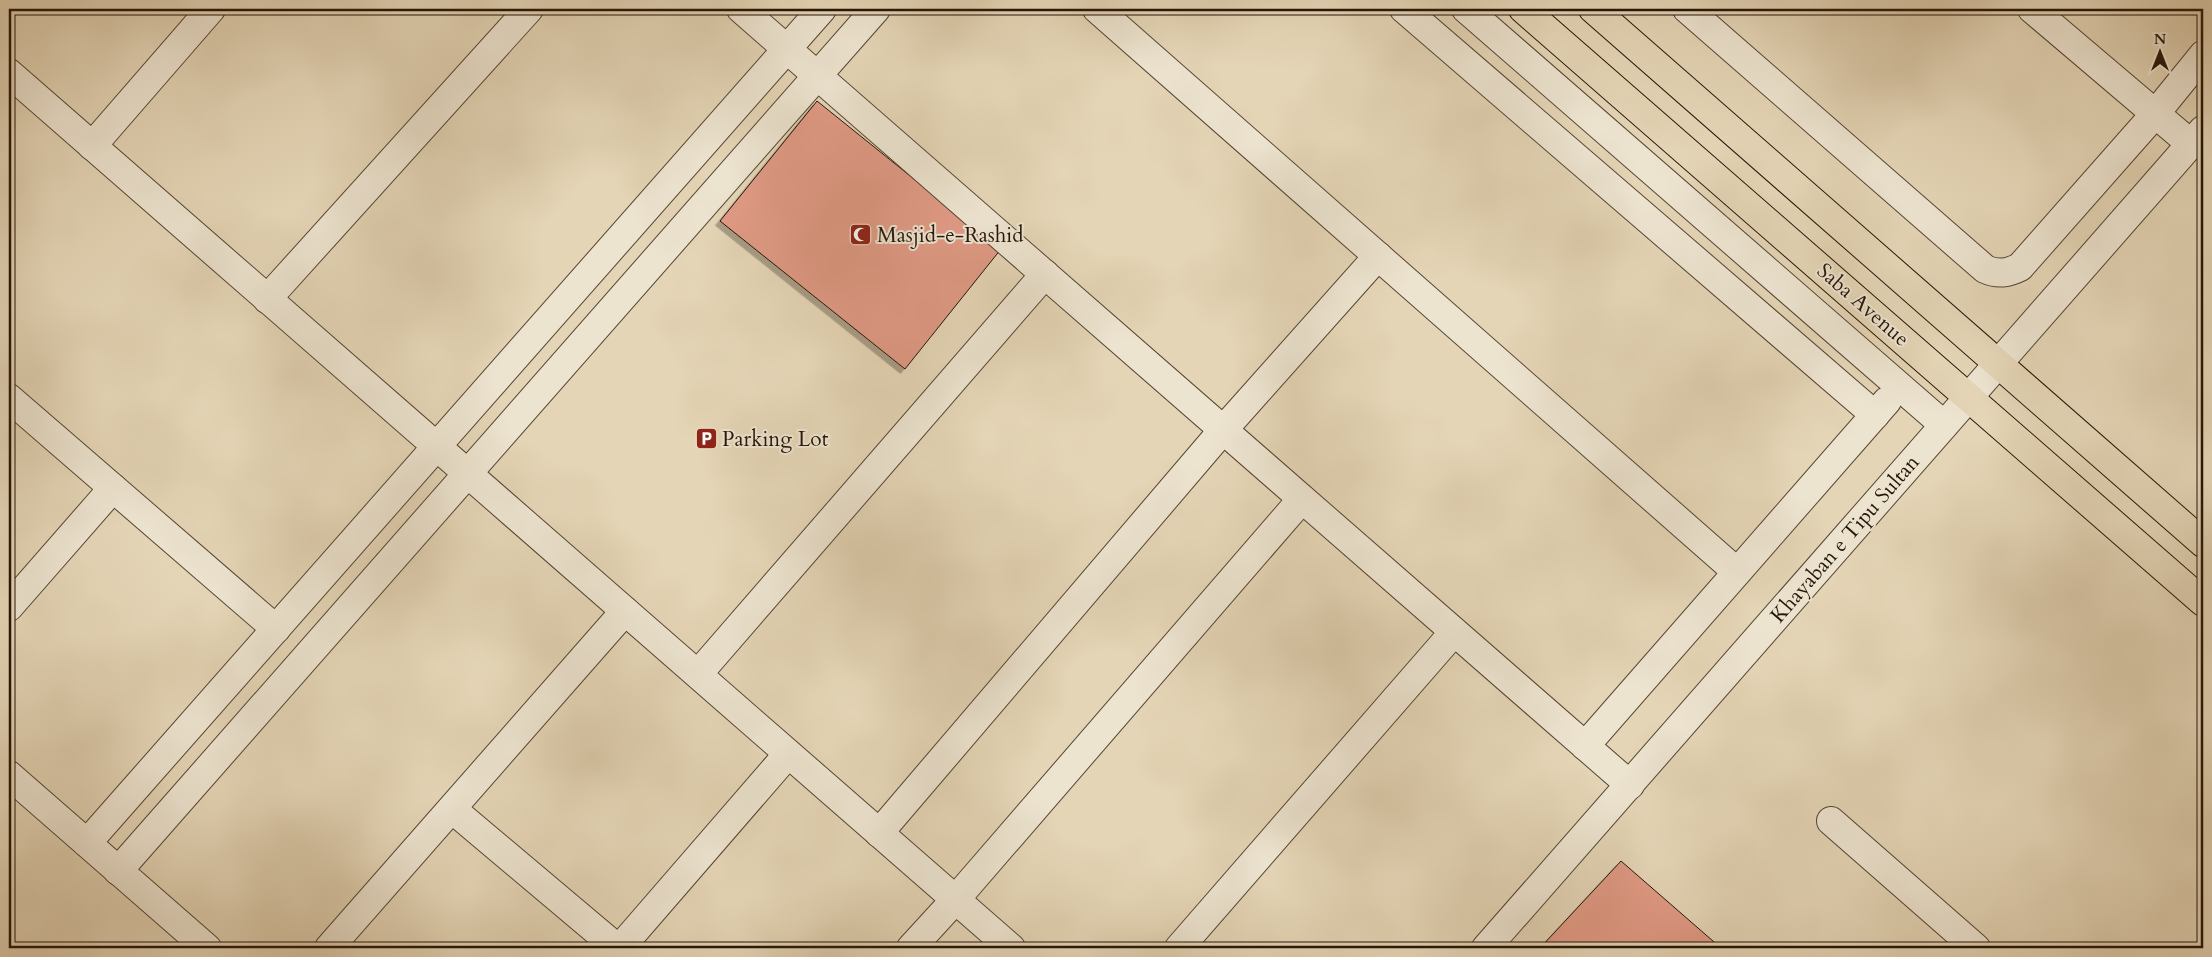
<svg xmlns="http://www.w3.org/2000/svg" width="2212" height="957" viewBox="0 0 2212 957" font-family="Cardo,serif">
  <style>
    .building { fill: #e09a85; stroke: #251509; filter: url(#shadow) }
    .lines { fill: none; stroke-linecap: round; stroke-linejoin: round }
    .minor-casing { stroke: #554534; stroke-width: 30 }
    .major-casing { stroke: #251509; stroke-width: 30 }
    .minor { stroke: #ede4d0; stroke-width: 28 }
    .major { stroke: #e4d5b6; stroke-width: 28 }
    .labels { text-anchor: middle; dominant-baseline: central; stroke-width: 4; stroke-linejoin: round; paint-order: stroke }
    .poi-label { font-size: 21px; fill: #251509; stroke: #ede4d0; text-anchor: start }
    .street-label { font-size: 21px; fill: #251509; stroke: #ede4d0 }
  </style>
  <defs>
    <filter id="shadow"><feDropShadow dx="-4.5" dy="4.5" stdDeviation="0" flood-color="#0004"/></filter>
  </defs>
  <rect width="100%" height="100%" fill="#e4d5b6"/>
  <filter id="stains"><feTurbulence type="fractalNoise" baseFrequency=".004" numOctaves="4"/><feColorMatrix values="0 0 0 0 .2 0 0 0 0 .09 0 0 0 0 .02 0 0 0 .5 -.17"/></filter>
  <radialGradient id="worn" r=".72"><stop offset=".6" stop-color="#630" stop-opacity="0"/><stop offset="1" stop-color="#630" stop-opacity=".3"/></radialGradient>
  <g class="building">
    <polygon points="817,101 1001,249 905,369 720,221"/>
    <polygon points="1621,861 1721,948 1540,948"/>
  </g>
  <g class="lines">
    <defs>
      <g id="minor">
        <polyline points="741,9 1630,785"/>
        <polyline points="1097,9 1737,572"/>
        <polyline points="1404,9 1875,415"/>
        <polyline points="1466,9 1944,425"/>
        <path d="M1687,9L1985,269C1998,275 2008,273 2020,267L2155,114L2203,55"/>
        <polyline points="2032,9 2191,144"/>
        <polyline points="9,73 1011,948"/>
        <polyline points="92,146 211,9"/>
        <polyline points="267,299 529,9"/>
        <polyline points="9,398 276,629"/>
        <polyline points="9,607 113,488"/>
        <polyline points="698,674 1045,274"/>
        <polyline points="1585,746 1887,401"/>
        <polyline points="9,775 207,948"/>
        <polyline points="452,809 617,948"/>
        <polyline points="1831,821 1976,948"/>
        <polyline points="879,833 1223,430 1378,256"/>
        <polyline points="87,843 822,9"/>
        <polyline points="118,871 876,9"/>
        <polyline points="329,948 625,611"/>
        <polyline points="620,948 788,754"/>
        <polyline points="911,948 955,900 1302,499"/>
        <polyline points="1179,948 1454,632"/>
        <polyline points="1486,948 2203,130"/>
      </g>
      <g id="major">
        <polyline points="1523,9 2203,602"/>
        <polyline points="1593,9 2203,543"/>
      </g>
    </defs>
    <use href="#minor" class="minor-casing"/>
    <use href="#major" class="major-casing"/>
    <use href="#minor" class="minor"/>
    <use href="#major" class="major"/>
  </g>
  <defs>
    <symbol id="mosque-square" viewBox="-11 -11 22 22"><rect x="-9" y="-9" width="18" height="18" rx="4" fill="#8f2418" stroke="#ede4d0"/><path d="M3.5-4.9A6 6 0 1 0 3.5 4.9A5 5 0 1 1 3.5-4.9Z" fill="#fff"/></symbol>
    <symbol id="parking-square" viewBox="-11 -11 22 22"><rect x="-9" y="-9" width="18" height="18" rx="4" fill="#8f2418" stroke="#ede4d0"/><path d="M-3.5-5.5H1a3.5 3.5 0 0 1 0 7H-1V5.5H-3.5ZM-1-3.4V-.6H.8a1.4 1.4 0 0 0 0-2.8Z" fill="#fff"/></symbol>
  </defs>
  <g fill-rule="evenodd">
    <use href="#mosque-square" x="848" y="222" width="25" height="25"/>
    <use href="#parking-square" x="694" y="426" width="25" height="25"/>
  </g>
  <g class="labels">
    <g class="poi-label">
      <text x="877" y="235">Masjid-e-Rashid</text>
      <text x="722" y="439">Parking Lot</text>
    </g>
    <g class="street-label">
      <text transform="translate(1863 305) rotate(41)">Saba Avenue</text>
      <text transform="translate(1845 539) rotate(-49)">Khayaban e Tipu Sultan</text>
    </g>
  </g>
  <rect width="2212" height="957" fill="none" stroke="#e4d5b6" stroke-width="30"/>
  <rect x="10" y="10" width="2192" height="937" fill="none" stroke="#251509" stroke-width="2.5"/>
  <rect x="15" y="15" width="2182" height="927" fill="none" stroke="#251509"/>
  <g transform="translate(2160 52)" stroke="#ede4d0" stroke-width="4" paint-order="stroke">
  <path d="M0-4L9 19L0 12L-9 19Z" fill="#251509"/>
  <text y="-8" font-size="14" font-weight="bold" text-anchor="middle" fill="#251509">N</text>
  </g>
  <rect width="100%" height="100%" filter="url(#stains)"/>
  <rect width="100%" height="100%" fill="url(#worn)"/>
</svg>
